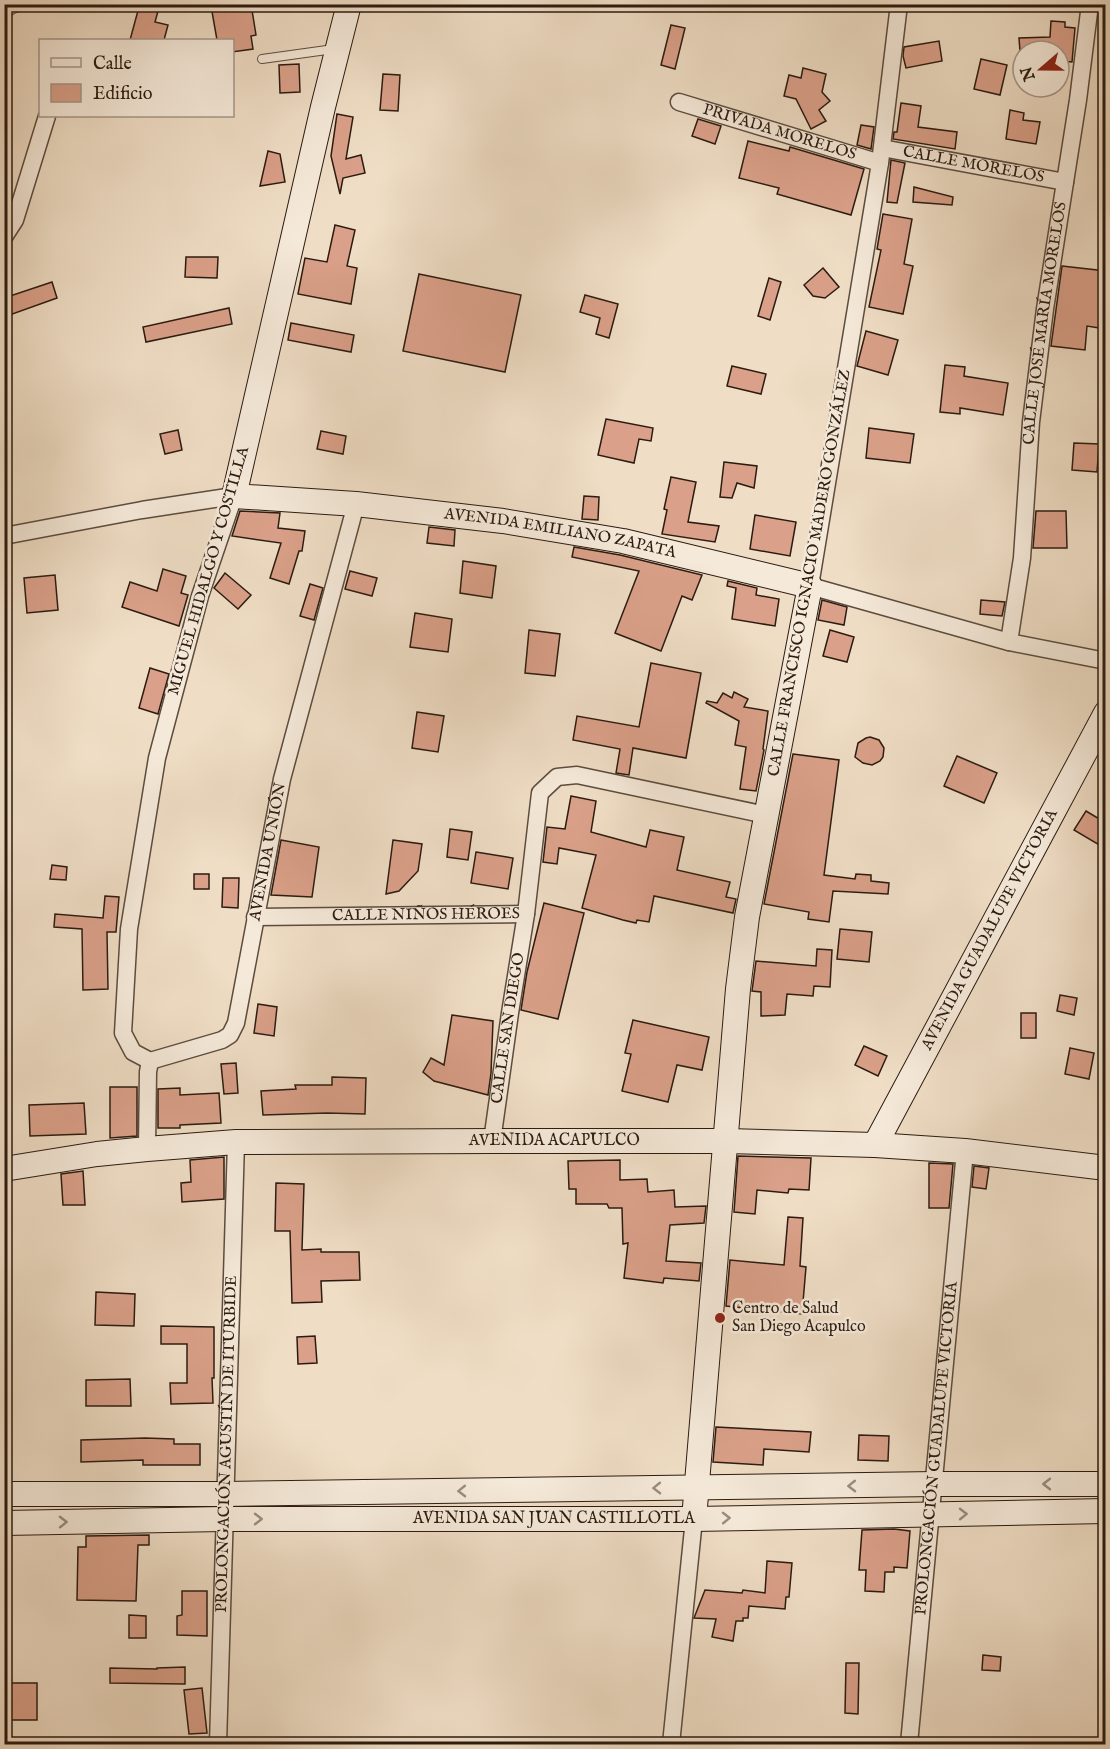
<svg xmlns="http://www.w3.org/2000/svg" width="1110" height="1749" viewBox="0 0 1110 1749" font-family="'IM FELL English',serif">
  <style>
    .building { fill: #daa089; stroke: #2b1b11; stroke-width: 1.5 }
    .lines { fill: none; stroke-linecap: round; stroke-linejoin: round }
    .lane-casing { stroke: #5c4c3e; stroke-width: 10 }
    .street-casing { stroke: #5c4c3e; stroke-width: 19 }
    .secondary-casing { stroke: #2b1b11; stroke-width: 26 }
    .lane { stroke: #f5e9d9; stroke-width: 8 }
    .street { stroke: #f5e9d9; stroke-width: 16 }
    .secondary { stroke: #f5e9d9; stroke-width: 24 }
    .oneway { stroke: #9a8c7f }
    .poi-dot { fill: #8f2418; stroke: #f5e9d9; stroke-width: 2 }
    .labels { text-anchor: middle; dominant-baseline: central; stroke-width: 5; stroke-linejoin: round; paint-order: stroke }
    .street-label { font-size: 16px; fill: #2b1b11; stroke: #f5e9d9 }
    .poi-label { font-size: 16px; fill: #2b1b11; stroke: #f5e9d9; text-anchor: start }
  </style>
  <rect width="100%" height="100%" fill="#efddc5"/>
  <filter id="stains"><feTurbulence type="fractalNoise" baseFrequency=".00333" numOctaves="4"/><feColorMatrix values="0 0 0 0 .2 0 0 0 0 .09 0 0 0 0 .02 0 0 0 .5 -.17"/></filter>
  <radialGradient id="worn" r=".72"><stop offset=".6" stop-color="#630" stop-opacity="0"/><stop offset="1" stop-color="#630" stop-opacity=".3"/></radialGradient>
  <g class="building">
    <polygon points="222,4 251,4 256,35 251,36 253,49 232,52 232,40 217,40 211,6"/>
    <polygon points="139,7 158,11 155,22 168,25 164,40 130,40"/>
    <polygon points="1051,21 1065,22 1065,27 1075,28 1072,62 1059,61 1059,51 1020,51 1019,38 1050,37"/>
    <polygon points="671,25 685,28 675,69 661,65"/>
    <polygon points="939,41 942,61 906,68 903,56 904,47"/>
    <polygon points="981,59 1007,65 1000,95 974,89"/>
    <polygon points="299,64 300,92 280,93 279,65"/>
    <polygon points="803,68 826,74 822,92 830,101 819,110 826,121 811,129 796,99 784,96 789,75 801,78"/>
    <polygon points="383,74 400,75 398,111 380,110"/>
    <polygon points="901,103 921,106 918,127 957,132 955,149 893,139 894,132 897,132"/>
    <polygon points="1010,110 1024,113 1023,120 1040,122 1036,144 1006,139"/>
    <polygon points="337,114 353,117 346,159 361,155 365,173 343,178 340,194 331,156"/>
    <polygon points="698,119 721,126 715,144 692,136"/>
    <polygon points="861,125 874,127 871,149 857,145"/>
    <polygon points="748,141 789,151 790,147 864,169 851,215 777,194 779,188 739,178"/>
    <polygon points="268,151 280,154 285,182 260,186"/>
    <polygon points="891,160 905,163 897,203 887,202"/>
    <polygon points="914,187 953,197 952,205 913,202"/>
    <polygon points="883,214 912,219 904,264 913,266 903,314 869,307 881,250 877,249"/>
    <polygon points="335,225 355,230 347,266 357,268 351,304 298,294 305,258 327,262"/>
    <polygon points="186,257 218,257 217,278 185,277"/>
    <polygon points="1062,266 1106,271 1106,329 1087,326 1085,350 1051,346"/>
    <polygon points="823,268 839,287 825,298 813,296 804,285"/>
    <polygon points="419,274 521,295 505,372 403,351"/>
    <polygon points="769,278 781,282 770,320 758,316"/>
    <polygon points="52,282 57,298 4,317 4,298"/>
    <polygon points="585,295 618,304 609,338 596,334 600,318 580,312"/>
    <polygon points="229,308 232,324 146,342 143,327"/>
    <polygon points="291,323 354,335 351,352 288,340"/>
    <polygon points="866,331 898,340 888,375 857,366"/>
    <polygon points="945,365 965,367 964,376 1008,383 1003,415 960,408 960,414 940,412"/>
    <polygon points="732,366 766,374 761,394 727,386"/>
    <polygon points="606,419 653,428 651,441 639,439 634,463 598,455"/>
    <polygon points="869,428 914,434 910,463 866,458"/>
    <polygon points="178,430 182,450 165,454 160,434"/>
    <polygon points="321,431 346,436 343,454 317,449"/>
    <polygon points="1074,443 1099,444 1097,472 1072,470"/>
    <polygon points="724,462 757,466 754,488 737,483 732,498 720,497"/>
    <polygon points="671,477 696,482 688,522 719,526 715,542 662,534 667,510 664,509"/>
    <polygon points="584,496 599,497 598,520 582,519"/>
    <polygon points="240,511 280,513 278,528 305,531 302,551 299,551 289,584 270,578 281,543 232,536"/>
    <polygon points="1036,511 1066,511 1067,548 1033,548"/>
    <polygon points="755,515 796,522 790,556 750,549"/>
    <polygon points="429,527 455,530 454,546 427,543"/>
    <polygon points="574,547 620,555 702,575 692,600 682,596 661,651 615,633 639,571 572,557"/>
    <polygon points="463,561 496,566 492,598 460,593"/>
    <polygon points="163,569 186,576 181,593 188,595 179,626 122,607 130,582 157,591"/>
    <polygon points="350,571 377,578 372,596 345,589"/>
    <polygon points="225,573 251,595 238,609 214,588"/>
    <polygon points="55,575 58,610 27,613 24,578"/>
    <polygon points="728,581 757,588 756,595 779,599 775,626 732,619 736,588 727,586"/>
    <polygon points="310,584 323,588 314,620 300,616"/>
    <polygon points="822,600 847,607 844,625 818,620"/>
    <polygon points="981,600 1005,602 1002,616 980,614"/>
    <polygon points="415,613 452,619 448,652 410,647"/>
    <polygon points="529,630 560,634 555,676 525,673"/>
    <polygon points="830,630 854,637 847,662 823,656"/>
    <polygon points="651,663 701,673 686,758 633,748 629,775 616,773 620,749 573,740 577,716 639,727"/>
    <polygon points="150,668 169,674 158,714 139,708"/>
    <polygon points="734,692 748,699 744,707 768,711 763,749 764,750 756,791 740,789 746,747 735,745 739,721 706,703 707,701 717,703 723,693 732,698"/>
    <polygon points="417,712 444,716 438,752 412,748"/>
    <polygon points="870,737 879,740 884,748 883,757 880,761 872,765 863,763 855,757 858,743 866,738"/>
    <polygon points="793,754 839,760 824,875 855,879 856,874 871,875 871,881 889,883 888,894 833,891 829,922 808,919 809,912 764,904"/>
    <polygon points="957,756 997,773 984,803 944,786"/>
    <polygon points="571,796 596,801 591,832 646,847 650,830 684,837 677,870 730,882 726,897 736,899 733,913 654,896 649,922 637,920 636,923 623,920 582,908 596,855 559,848 557,864 543,862 547,827 565,829"/>
    <polygon points="1086,811 1106,823 1106,849 1074,830"/>
    <polygon points="450,829 472,832 468,860 447,857"/>
    <polygon points="281,840 319,847 312,897 271,895"/>
    <polygon points="393,840 422,844 418,871 399,891 386,894"/>
    <polygon points="476,852 513,858 508,889 471,883"/>
    <polygon points="52,865 67,867 66,880 50,879"/>
    <rect x="194" y="874" width="15" height="15"/>
    <polygon points="223,878 239,878 238,908 222,907"/>
    <polygon points="105,896 119,897 116,932 107,932 108,989 83,990 82,929 54,927 55,914 103,918"/>
    <polygon points="544,903 584,913 558,1019 521,1010 527,972"/>
    <polygon points="840,929 872,932 869,962 837,959"/>
    <polygon points="817,949 832,950 830,987 814,986 813,996 787,994 785,1015 761,1016 761,992 752,991 756,961 816,966"/>
    <polygon points="1060,995 1077,998 1074,1015 1057,1011"/>
    <polygon points="258,1004 277,1007 274,1036 254,1033"/>
    <rect x="1021" y="1013" width="15" height="25"/>
    <polygon points="452,1015 493,1021 491,1073 488,1095 434,1081 423,1072 431,1058 444,1065"/>
    <polygon points="633,1020 709,1037 702,1070 677,1065 668,1102 622,1091 631,1054 625,1053"/>
    <polygon points="864,1046 887,1056 878,1076 855,1065"/>
    <polygon points="1070,1048 1094,1053 1089,1079 1065,1074"/>
    <polygon points="236,1063 238,1093 224,1094 221,1064"/>
    <polygon points="332,1077 366,1078 365,1114 327,1113 263,1115 261,1091 296,1089 295,1085 332,1085"/>
    <polygon points="110,1087 137,1087 137,1136 110,1138"/>
    <polygon points="180,1088 180,1095 219,1093 221,1123 180,1125 180,1128 158,1128 158,1089"/>
    <polygon points="84,1103 86,1134 30,1136 29,1105"/>
    <polygon points="738,1156 811,1158 809,1190 789,1189 788,1193 757,1190 755,1214 734,1212"/>
    <polygon points="224,1157 224,1199 182,1202 181,1183 191,1182 190,1160"/>
    <polygon points="620,1160 620,1180 647,1179 648,1192 674,1190 675,1207 706,1206 704,1223 670,1225 666,1261 701,1263 699,1281 664,1278 663,1283 624,1278 628,1243 623,1244 622,1208 609,1208 607,1204 576,1204 576,1189 569,1189 568,1161"/>
    <polygon points="929,1163 953,1164 949,1208 929,1208"/>
    <polygon points="974,1166 989,1168 986,1189 972,1187"/>
    <polygon points="83,1171 85,1205 63,1205 61,1174"/>
    <polygon points="276,1183 304,1184 302,1250 321,1249 321,1252 359,1252 360,1280 321,1281 322,1302 292,1303 290,1231 275,1231"/>
    <polygon points="788,1217 803,1218 800,1266 806,1267 802,1314 726,1306 730,1260 784,1265"/>
    <polygon points="96,1292 135,1294 134,1326 95,1325"/>
    <polygon points="161,1326 214,1327 214,1378 212,1378 213,1403 171,1404 170,1383 187,1383 187,1344 161,1344"/>
    <polygon points="315,1336 317,1363 298,1364 297,1337"/>
    <polygon points="130,1379 131,1406 86,1406 86,1380"/>
    <polygon points="716,1427 811,1432 809,1452 764,1449 763,1465 713,1462"/>
    <polygon points="859,1435 889,1436 888,1461 858,1460"/>
    <polygon points="145,1438 174,1439 174,1444 200,1444 200,1465 143,1465 143,1460 81,1462 81,1440"/>
    <polygon points="894,1529 910,1531 907,1568 894,1567 894,1572 885,1572 884,1592 865,1591 866,1570 859,1570 862,1530"/>
    <polygon points="149,1535 149,1545 138,1545 136,1601 77,1600 78,1547 86,1547 86,1536"/>
    <polygon points="767,1561 792,1563 789,1597 786,1597 785,1609 749,1606 748,1618 743,1618 743,1621 736,1621 733,1641 712,1637 716,1619 694,1618 705,1590 742,1593 743,1590 765,1593"/>
    <polygon points="182,1591 207,1591 207,1636 177,1635 177,1616 182,1615"/>
    <polygon points="129,1615 146,1616 146,1638 129,1638"/>
    <polygon points="983,1655 1001,1657 1000,1671 982,1670"/>
    <polygon points="846,1663 859,1663 858,1714 845,1713"/>
    <polygon points="185,1667 185,1684 110,1683 110,1668 157,1669 157,1668"/>
    <polygon points="6,1683 37,1683 37,1720 4,1720"/>
    <polygon points="202,1688 207,1733 189,1734 184,1690"/>
  </g>
  <g class="lines">
    <defs>
      <g id="lane">
        <polyline points="4,15 13,9 27,4"/>
        <polyline points="262,59 334,49"/>
        <polyline points="4,197 13,217"/>
      </g>
      <g id="street">
        <polyline points="899,4 880,163 810,586 1009,642 1106,661"/>
        <path id="s1" d="M679,102L880,163"/>
        <path id="s2" d="M882,148L1065,182"/>
        <polyline points="4,237 15,220 47,116"/>
        <polyline points="4,536 142,510 234,496 200,596 157,758 129,929 123,1033 133,1052 150,1061"/>
        <path id="s3" d="M1009,642L1022,558L1031,422L1045,309L1078,100L1090,4"/>
        <path id="s4" d="M255,917L526,914"/>
        <path id="s5" d="M150,1061L222,1040L230,1035L236,1023L282,779L356,504"/>
        <path id="s6" d="M492,1141L510,1013L526,914L540,793L557,777L577,775L766,815"/>
        <polyline points="147,1149 148,1072 150,1061"/>
        <path id="s7" d="M218,1744L236,1142"/>
        <polyline points="671,1744 694,1519"/>
        <path id="s8" d="M909,1744L965,1151"/>
      </g>
      <g id="secondary">
        <path id="s9" d="M349,4L323,107L234,496L356,504L503,521L623,541L810,586L747,917L738,989L694,1519"/>
        <path id="s10" d="M875,1145L1106,713"/>
        <path id="s11" d="M4,1169L97,1154L147,1149L236,1142L492,1141H727L875,1145L965,1151L1106,1168"/>
        <polyline points="4,1494 224,1494 935,1484 1106,1484"/>
        <path id="s12" d="M4,1523L223,1519H694L1106,1511"/>
      </g>
    </defs>
    <use href="#lane" class="lane-casing"/>
    <use href="#street" class="street-casing"/>
    <use href="#secondary" class="secondary-casing"/>
    <use href="#lane" class="lane"/>
    <use href="#street" class="street"/>
    <use href="#secondary" class="secondary"/>
  </g>
  <defs><path id="oneway-chevron" d="M-2-3.5L2.5 0L-2 3.5" fill="none" stroke-width="1.6" stroke-linecap="round" stroke-linejoin="round" transform="scale(1.5)"/></defs>
  <g class="oneway">
    <use href="#oneway-chevron" transform="translate(1047 1484) rotate(180)"/>
    <use href="#oneway-chevron" transform="translate(852 1486) rotate(179)"/>
    <use href="#oneway-chevron" transform="translate(657 1488) rotate(179)"/>
    <use href="#oneway-chevron" transform="translate(462 1491) rotate(179)"/>
    <use href="#oneway-chevron" transform="translate(963 1514) rotate(-1)"/>
    <use href="#oneway-chevron" transform="translate(726 1518) rotate(-1)"/>
    <use href="#oneway-chevron" transform="translate(258 1519)"/>
    <use href="#oneway-chevron" transform="translate(63 1522) rotate(-1)"/>
  </g>
  <circle class="poi-dot" cx="720" cy="1318" r="6"/>
  <g class="labels">
    <g class="street-label">
      <text stroke="none"><textPath href="#s1" startOffset="105">PRIVADA MORELOS</textPath></text>
      <text stroke="none"><textPath href="#s2" startOffset="93">CALLE MORELOS</textPath></text>
      <text stroke="none"><textPath href="#s3" startOffset="321">CALLE JOSÉ MARÍA MORELOS</textPath></text>
      <text stroke="none"><textPath href="#s9" startOffset="834">AVENIDA EMILIANO ZAPATA</textPath></text>
      <text transform="translate(209 571) rotate(-74)">MIGUEL HIDALGO Y COSTILLA</text>
      <text transform="translate(810 573) rotate(-80)">CALLE FRANCISCO IGNACIO MADERO GONZÁLEZ</text>
      <text stroke="none"><textPath href="#s5" startOffset="272">AVENIDA UNIÓN</textPath></text>
      <text stroke="none"><textPath href="#s4" startOffset="171">CALLE NIÑOS HÉROES</textPath></text>
      <text stroke="none"><textPath href="#s10" startOffset="244">AVENIDA GUADALUPE VICTORIA</textPath></text>
      <text stroke="none"><textPath href="#s6" startOffset="114">CALLE SAN DIEGO</textPath></text>
      <text stroke="none"><textPath href="#s11" startOffset="552">AVENIDA ACAPULCO</textPath></text>
      <text stroke="none"><textPath href="#s7" startOffset="300">PROLONGACIÓN AGUSTÍN DE ITURBIDE</textPath></text>
      <text stroke="none"><textPath href="#s8" startOffset="297">PROLONGACIÓN GUADALUPE VICTORIA</textPath></text>
      <text stroke="none"><textPath href="#s12" startOffset="550">AVENIDA SAN JUAN CASTILLOTLA</textPath></text>
    </g>
    <g class="poi-label">
      <text x="732" y="1309">Centro de Salud<tspan x="732" dy="18">San Diego Acapulco</tspan></text>
    </g>
  </g>
  <rect width="1110" height="1749" fill="none" stroke="#efddc5" stroke-width="24"/>
  <rect x="6" y="6" width="1098" height="1737" fill="none" stroke="#2b1b11" stroke-width="3"/>
  <rect x="12" y="12" width="1086" height="1725" fill="none" stroke="#2b1b11" stroke-width="1.5"/>
  <rect x="39" y="39" width="195" height="78" fill="#f5e9d9" stroke="#a49789" stroke-width="1.5"/>
  <rect x="51" y="58" width="30" height="9" fill="#f5e9d9" stroke="#a49789" stroke-width="1.5"/>
  <text x="93" y="69" font-size="18" fill="#2b1b11">Calle</text>
  <rect x="51" y="84" width="30" height="18" fill="#daa089" stroke="#a49789" stroke-width="1.5"/>
  <text x="93" y="99" font-size="18" fill="#2b1b11">Edificio</text>
  <g transform="translate(1041 69) rotate(250)"><circle r="28" fill="#f5e9d9" stroke="#a49789" stroke-width="1.5"/>
  <path d="M0-4.5L10 22L0 15L-10 22Z" fill="#8f2418"/>
  <text y="-9" font-size="16" font-weight="bold" text-anchor="middle" fill="#2b1b11">N</text>
  </g>
  <rect width="100%" height="100%" filter="url(#stains)"/>
  <rect width="100%" height="100%" fill="url(#worn)"/>
</svg>
